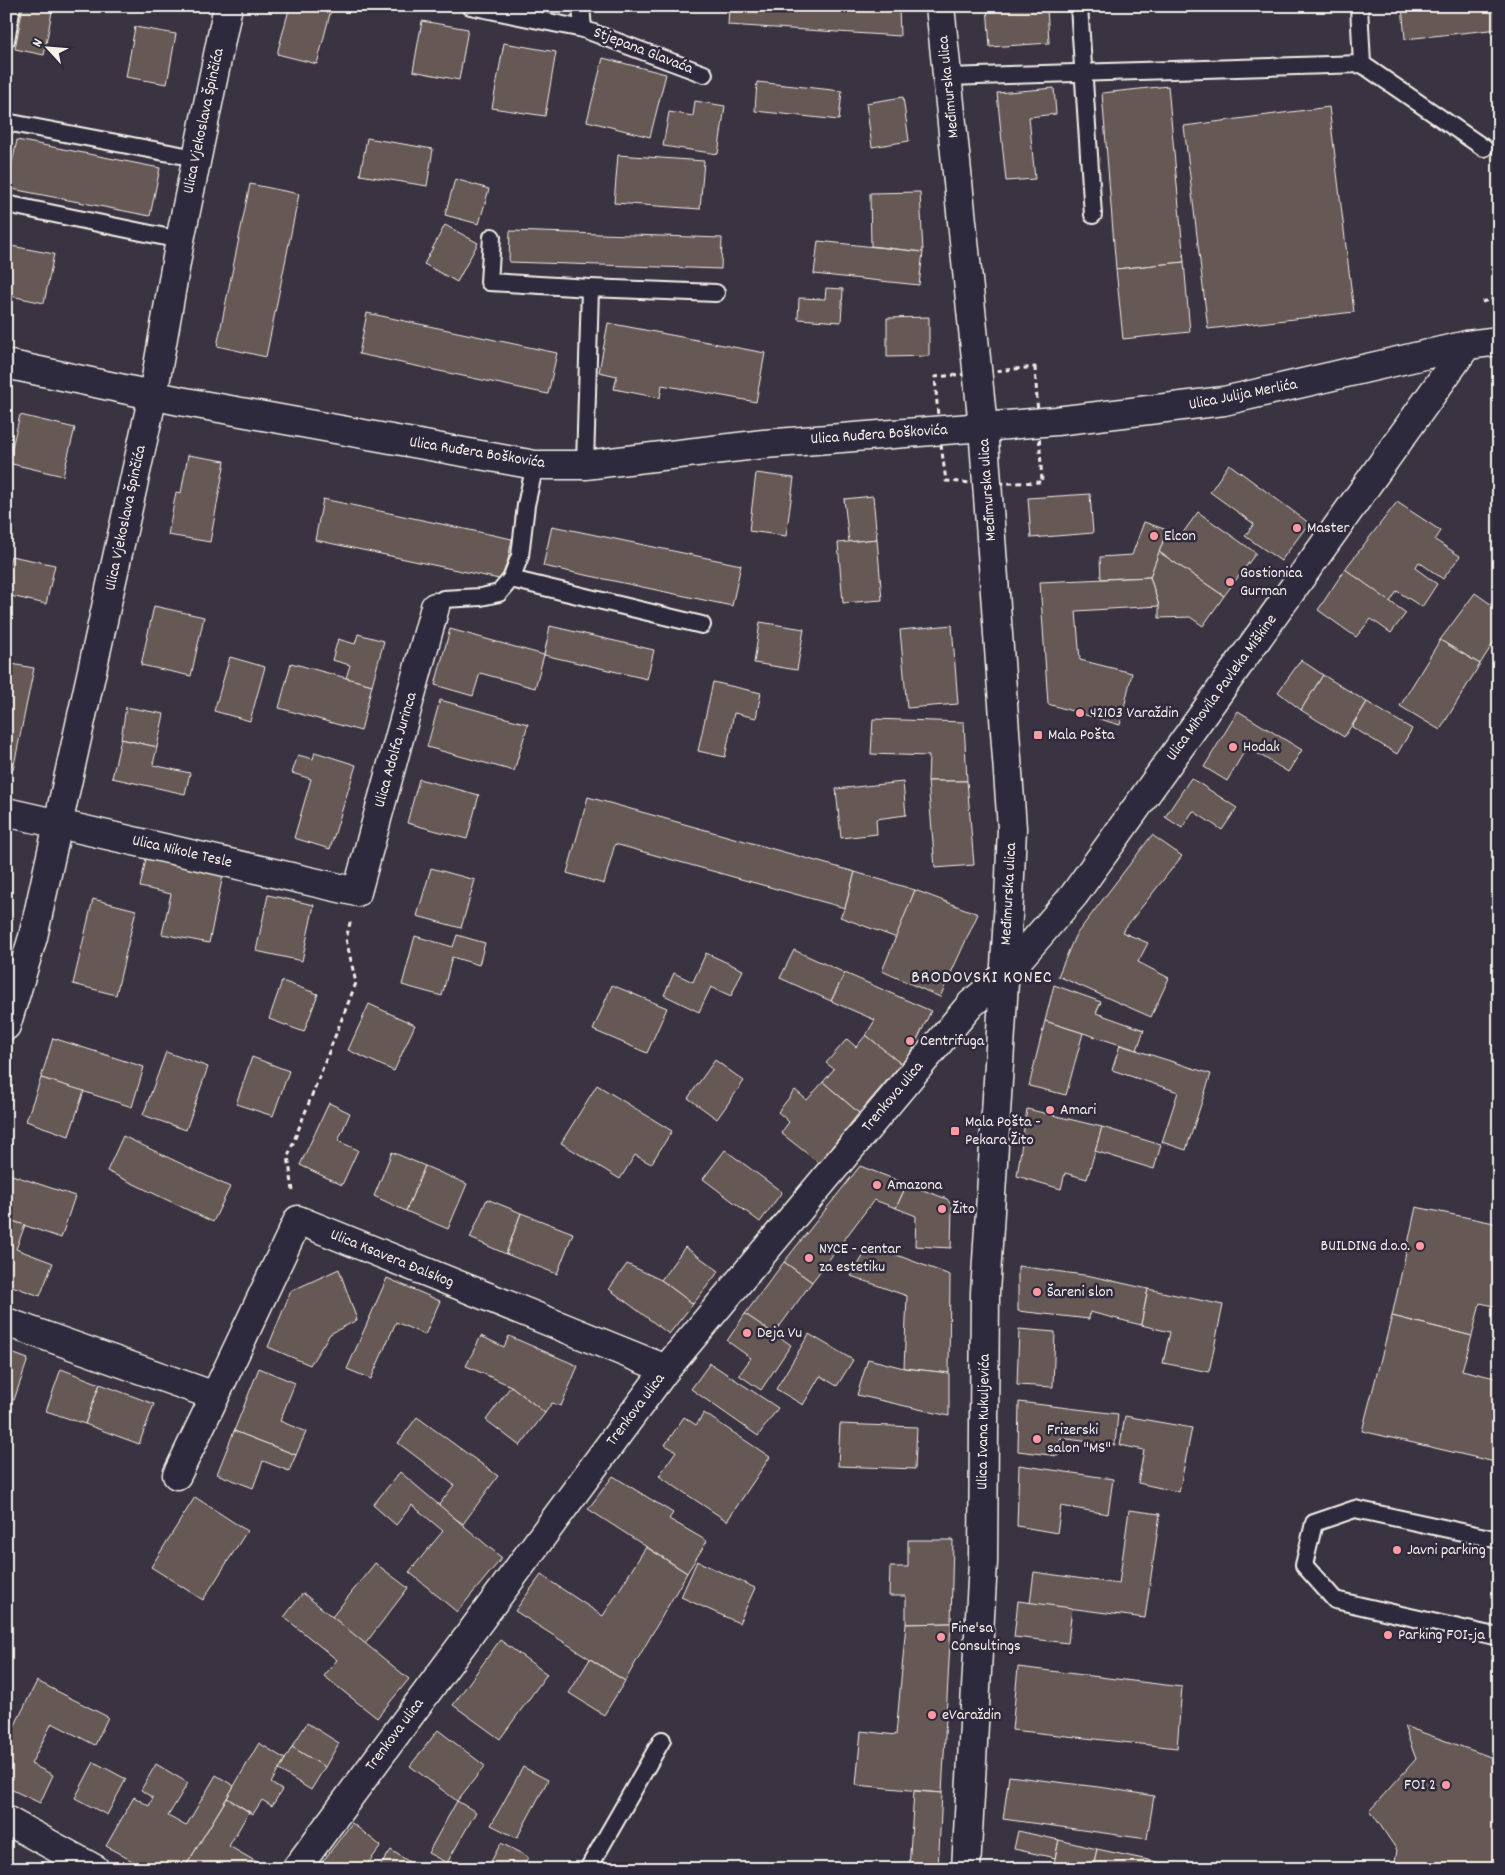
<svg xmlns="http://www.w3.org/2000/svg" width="1505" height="1875" viewBox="0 0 1505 1875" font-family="Dekko,sans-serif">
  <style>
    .building { fill: #665854; stroke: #f4f1e8 }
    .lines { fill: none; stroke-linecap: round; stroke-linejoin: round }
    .service-casing { stroke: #f4f1e8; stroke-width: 20 }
    .minor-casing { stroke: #f4f1e8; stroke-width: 31 }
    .tertiary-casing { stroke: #f4f1e8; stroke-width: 31 }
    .secondary-casing { stroke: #f4f1e8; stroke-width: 31 }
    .path { stroke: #f4f1e8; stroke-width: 3; stroke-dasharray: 5 4; stroke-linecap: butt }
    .service { stroke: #2f2a3d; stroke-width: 16 }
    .minor { stroke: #2f2a3d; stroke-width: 28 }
    .tertiary { stroke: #2f2a3d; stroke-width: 28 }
    .secondary { stroke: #2f2a3d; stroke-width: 28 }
    .poi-dot { fill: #ff9aa2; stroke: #2f2a3d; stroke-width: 2 }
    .labels { text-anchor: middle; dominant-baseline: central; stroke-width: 5; stroke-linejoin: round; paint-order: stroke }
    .street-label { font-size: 16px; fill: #f4f1e8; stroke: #2f2a3d }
    .poi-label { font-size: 16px; fill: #f4f1e8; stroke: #2f2a3d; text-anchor: start }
    .neighbourhood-label { font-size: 18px; letter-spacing: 1px; fill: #f4f1e8; stroke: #2f2a3d }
  </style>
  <rect width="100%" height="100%" fill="#3a3342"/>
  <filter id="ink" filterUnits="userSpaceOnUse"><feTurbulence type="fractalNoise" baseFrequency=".02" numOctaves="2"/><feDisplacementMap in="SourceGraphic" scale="10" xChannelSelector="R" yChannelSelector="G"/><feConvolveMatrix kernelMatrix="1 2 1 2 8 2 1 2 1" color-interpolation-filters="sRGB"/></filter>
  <g filter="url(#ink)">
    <g class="building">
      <polygon points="23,6 53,6 44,55 15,49"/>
      <polygon points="290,6 332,6 317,64 277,54"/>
      <polygon points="729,6 899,6 900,36 728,25"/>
      <polygon points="987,6 1047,6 1049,43 990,47"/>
      <polygon points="1402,6 1499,6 1499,29 1405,39"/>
      <polygon points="422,21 468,29 459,80 413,71"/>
      <polygon points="135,27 176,34 167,84 126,77"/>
      <polygon points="504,43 556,52 545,116 492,108"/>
      <polygon points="603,58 666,74 650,137 587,121"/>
      <polygon points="757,82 842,91 839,120 755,111"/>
      <polygon points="1168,86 1184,262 1116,269 1102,93"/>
      <polygon points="1054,88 1056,114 1029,117 1035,179 1006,181 997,93"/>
      <polygon points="903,97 909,141 872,147 866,103"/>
      <polygon points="695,101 725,106 718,154 663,146 669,112 693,116"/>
      <polygon points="1329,107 1354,312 1208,329 1184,126"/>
      <polygon points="367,138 433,149 427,186 360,175"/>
      <polygon points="17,140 160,168 150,216 7,188"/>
      <polygon points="618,155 704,161 700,209 614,203"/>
      <polygon points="455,179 489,189 479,224 445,215"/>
      <polygon points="250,184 299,194 266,357 217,346"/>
      <polygon points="920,192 923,252 871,246 870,193"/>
      <polygon points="445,225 478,243 457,282 424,264"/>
      <polygon points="510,231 722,238 721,269 509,262"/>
      <polygon points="818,241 923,252 919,285 814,274"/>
      <polygon points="6,245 54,254 44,303 6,295"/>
      <polygon points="1184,262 1190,332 1123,339 1116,269"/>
      <polygon points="826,288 843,289 841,322 798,319 799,298 825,299"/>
      <polygon points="367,313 557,353 548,394 359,354"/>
      <polygon points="929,317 929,356 887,357 887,318"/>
      <polygon points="608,323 765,353 756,402 662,385 660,398 614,389 617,376 599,372"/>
      <polygon points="20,415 75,428 63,476 8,463"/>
      <polygon points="188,455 225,461 210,542 168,535 176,492 181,493"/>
      <polygon points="1229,464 1309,523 1281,561 1245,536 1254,524 1210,492"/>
      <polygon points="756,473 794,478 786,536 749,531"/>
      <polygon points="1090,494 1093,533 1031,538 1028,498"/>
      <polygon points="873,496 877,539 849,542 844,499"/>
      <polygon points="323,499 512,539 504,580 315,540"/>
      <polygon points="1397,502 1441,531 1435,540 1460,556 1443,579 1419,562 1415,568 1437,584 1422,607 1397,591 1390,602 1345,569"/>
      <polygon points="1198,512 1256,553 1224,596 1159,552 1167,530 1182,534"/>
      <polygon points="1144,522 1167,530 1150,577 1101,579 1100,557 1132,555"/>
      <polygon points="552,526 741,565 732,606 543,566"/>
      <polygon points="877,539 882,600 843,603 838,543"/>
      <polygon points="1159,552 1224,596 1203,626 1190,617 1159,618 1159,606 1150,577"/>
      <polygon points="11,556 55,565 46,604 6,595 6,575"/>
      <polygon points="1345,569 1406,613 1391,633 1371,619 1356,637 1318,610"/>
      <polygon points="1150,577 1159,606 1076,611 1080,660 1132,673 1120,725 1048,704 1040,582"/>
      <polygon points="1475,593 1499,610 1499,634 1480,664 1440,640"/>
      <polygon points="154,606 204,617 191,676 141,665"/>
      <polygon points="760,622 804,629 797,670 754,663"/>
      <polygon points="952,625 958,704 907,708 900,630"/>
      <polygon points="550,626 654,650 647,679 544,655"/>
      <polygon points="450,629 544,655 535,688 480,673 473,696 435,685"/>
      <polygon points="358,634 384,641 372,685 346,678 350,665 332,660 338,639 355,644"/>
      <polygon points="1440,640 1480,664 1440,730 1400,706"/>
      <polygon points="230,657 265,667 250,721 214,711"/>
      <polygon points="1301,660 1323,675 1301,710 1278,692"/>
      <polygon points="6,663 34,668 13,770 6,769"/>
      <polygon points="291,663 372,685 361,731 279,708"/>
      <polygon points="1323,675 1367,702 1344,737 1301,710"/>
      <polygon points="713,682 761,693 756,718 734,713 725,757 698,751"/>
      <polygon points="440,700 528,724 514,771 427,747"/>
      <polygon points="1367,702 1412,729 1397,754 1352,727"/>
      <polygon points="126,707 164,714 157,747 121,739"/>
      <polygon points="1238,711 1302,750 1288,772 1247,747 1227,781 1204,767"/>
      <polygon points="873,719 964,722 967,781 928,781 929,756 871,754"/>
      <polygon points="121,739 157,747 153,765 190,773 185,794 112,778"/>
      <polygon points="315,752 356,765 330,849 294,838 311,779 292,773 298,755 313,759"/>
      <polygon points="1191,778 1237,808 1222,830 1193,811 1182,828 1165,817"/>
      <polygon points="419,779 479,795 467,839 407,823"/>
      <polygon points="928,781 967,781 974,865 935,868"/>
      <polygon points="903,782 906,815 876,819 877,834 841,838 836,789"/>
      <polygon points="588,797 855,872 845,908 615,844 604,884 567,873"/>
      <polygon points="1152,835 1182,856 1122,932 1148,943 1138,962 1169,978 1151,1017 1058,976 1075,936"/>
      <polygon points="146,859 223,875 209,943 162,934 171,894 140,887"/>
      <polygon points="431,868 475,880 461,928 417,916"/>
      <polygon points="855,872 915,890 897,938 840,917 845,908"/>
      <polygon points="915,890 978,914 940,997 882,971"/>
      <polygon points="268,895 314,905 302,961 256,951"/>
      <polygon points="93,899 136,910 116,995 73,984"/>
      <polygon points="457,935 485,943 479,965 452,957 442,996 402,985 415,936 453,947"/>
      <polygon points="794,950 845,973 831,1001 780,978"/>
      <polygon points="706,953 743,970 731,996 711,987 699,1012 664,995 674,973 693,982"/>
      <polygon points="845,973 931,1011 911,1053 901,1064 866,1035 875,1020 831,1001"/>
      <polygon points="282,981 318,994 304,1032 269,1019"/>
      <polygon points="612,985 667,1008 647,1053 593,1030"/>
      <polygon points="1054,985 1101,1002 1096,1013 1144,1030 1137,1050 1045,1021"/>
      <polygon points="369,1004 415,1025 394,1071 348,1050"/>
      <polygon points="1045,1021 1083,1033 1066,1095 1029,1086"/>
      <polygon points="866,1035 901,1064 859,1113 823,1082 834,1069 826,1063 847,1039 856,1047"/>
      <polygon points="53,1038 144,1067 132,1107 41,1078"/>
      <polygon points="1120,1045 1211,1074 1186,1150 1162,1142 1178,1092 1112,1070"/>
      <polygon points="166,1052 208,1067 186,1130 143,1115"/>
      <polygon points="252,1057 289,1071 273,1116 236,1104"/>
      <polygon points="715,1060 744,1081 717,1119 688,1098"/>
      <polygon points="41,1078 84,1091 69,1136 26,1121"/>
      <polygon points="823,1082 859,1113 819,1163 781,1133 789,1122 778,1112 795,1090 807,1100"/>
      <polygon points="597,1085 672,1131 651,1164 635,1155 620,1179 561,1143"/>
      <polygon points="329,1103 350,1113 338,1141 358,1150 342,1185 300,1165"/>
      <polygon points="1027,1109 1102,1127 1087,1179 1065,1173 1061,1189 1017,1176"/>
      <polygon points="1102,1127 1161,1145 1154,1169 1095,1151"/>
      <polygon points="123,1136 230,1187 213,1222 107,1171"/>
      <polygon points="725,1150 782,1192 760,1222 703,1179"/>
      <polygon points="392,1152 425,1166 406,1211 374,1196"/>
      <polygon points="425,1166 467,1184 448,1229 406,1211"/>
      <polygon points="860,1166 907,1184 896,1208 874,1200 812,1282 784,1262"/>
      <polygon points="6,1173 75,1196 61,1238 6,1219"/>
      <polygon points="907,1184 947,1199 952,1206 951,1248 915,1246 916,1216 896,1208"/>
      <polygon points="487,1199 521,1213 506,1254 470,1238"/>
      <polygon points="1416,1207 1499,1224 1499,1307 1480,1303 1472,1336 1392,1316"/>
      <polygon points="521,1213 573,1233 557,1274 506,1254"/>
      <polygon points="6,1219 25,1225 16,1249 53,1263 40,1296 6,1284"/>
      <polygon points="870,1245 950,1275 949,1373 904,1368 907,1296 851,1276"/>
      <polygon points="685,1247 719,1271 693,1304 661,1280"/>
      <polygon points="784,1262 812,1282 774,1334 745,1314"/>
      <polygon points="627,1264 661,1280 693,1304 669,1334 609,1289"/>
      <polygon points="1018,1266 1091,1276 1148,1289 1141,1325 1090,1312 1089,1319 1018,1311"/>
      <polygon points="339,1269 357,1320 330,1334 310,1365 268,1347 291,1291"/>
      <polygon points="387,1278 440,1301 425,1335 396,1322 371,1379 347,1369"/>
      <polygon points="1148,1289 1223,1305 1209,1372 1163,1363 1170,1332 1141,1325"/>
      <polygon points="745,1314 791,1345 761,1390 739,1375 751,1358 727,1341"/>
      <polygon points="1392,1316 1472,1336 1462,1370 1499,1379 1499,1463 1362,1431"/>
      <polygon points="1019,1329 1055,1332 1053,1387 1017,1385"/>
      <polygon points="809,1334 853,1360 837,1386 820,1376 803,1405 776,1389"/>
      <polygon points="481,1336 504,1347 509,1336 578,1366 561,1406 552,1403 545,1413 511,1386 466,1366"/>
      <polygon points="6,1351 28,1359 14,1400 6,1398"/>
      <polygon points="868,1359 904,1368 949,1373 949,1416 857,1395"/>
      <polygon points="710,1363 778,1408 758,1436 691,1389"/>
      <polygon points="259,1368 295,1383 280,1421 306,1432 296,1455 234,1431"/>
      <polygon points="61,1369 100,1384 85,1424 46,1411"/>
      <polygon points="100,1384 154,1404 139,1444 85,1424"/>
      <polygon points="511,1386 545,1413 520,1446 486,1420"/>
      <polygon points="1019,1402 1118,1414 1115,1445 1059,1438 1058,1456 1018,1451"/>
      <polygon points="704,1413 770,1457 727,1521 659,1476 676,1451 665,1445 684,1417 696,1425"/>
      <polygon points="1125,1416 1192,1428 1179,1492 1138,1483 1144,1450 1120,1445"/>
      <polygon points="417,1417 498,1476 463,1524 438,1506 454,1485 398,1443"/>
      <polygon points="840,1424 917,1427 915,1469 838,1466"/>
      <polygon points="234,1431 296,1455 289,1471 263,1461 253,1488 217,1474"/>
      <polygon points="1019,1465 1113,1479 1108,1514 1061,1506 1057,1533 1017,1526"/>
      <polygon points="400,1472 502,1558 457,1612 409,1572 443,1531 412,1505 396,1525 373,1505"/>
      <polygon points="613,1476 673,1513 669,1519 707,1541 687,1573 588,1509"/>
      <polygon points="195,1497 247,1531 203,1600 151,1567"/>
      <polygon points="1129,1510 1160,1514 1145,1618 1030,1603 1034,1572 1119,1584"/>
      <polygon points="908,1540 953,1540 951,1623 906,1624 906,1596 889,1596 890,1567 908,1567"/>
      <polygon points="646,1547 687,1573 625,1681 515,1611 541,1575 603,1616"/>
      <polygon points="697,1561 755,1588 739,1623 681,1597"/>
      <polygon points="375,1563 408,1588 365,1644 332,1617"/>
      <polygon points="303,1593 409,1679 377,1718 324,1676 337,1660 284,1617"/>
      <polygon points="1018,1601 1072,1608 1068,1643 1014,1637"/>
      <polygon points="951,1623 942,1793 856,1785 861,1731 896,1735 906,1624"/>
      <polygon points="500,1640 547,1674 500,1739 453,1705"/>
      <polygon points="590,1659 625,1681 604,1715 569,1693"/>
      <polygon points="1018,1667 1182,1687 1177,1748 1012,1730"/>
      <polygon points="37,1681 108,1717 95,1745 52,1723 31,1764 53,1775 40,1803 6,1787 6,1743"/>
      <polygon points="307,1723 339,1743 325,1767 292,1747"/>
      <polygon points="1404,1726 1499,1760 1499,1869 1394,1869 1397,1850 1370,1810 1416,1759"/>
      <polygon points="438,1730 485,1766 457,1801 410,1766"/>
      <polygon points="259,1743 285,1759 271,1783 282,1790 272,1806 262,1800 253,1814 227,1798"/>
      <polygon points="292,1747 325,1767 311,1790 279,1770"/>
      <polygon points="94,1762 126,1779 107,1815 75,1798"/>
      <polygon points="156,1764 188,1783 168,1816 186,1826 216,1775 234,1786 184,1869 146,1869 106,1846 134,1797 149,1806 153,1798 141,1790"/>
      <polygon points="523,1767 548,1780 517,1838 491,1825"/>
      <polygon points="1009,1776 1106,1788 1154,1796 1147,1839 1003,1819"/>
      <polygon points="914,1791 942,1793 938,1869 909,1869"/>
      <polygon points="227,1798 249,1812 229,1846 267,1868 184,1869"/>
      <polygon points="457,1801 476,1812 447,1863 428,1853"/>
      <polygon points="352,1823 381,1846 364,1869 317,1869"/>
      <polygon points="1018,1831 1059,1840 1055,1858 1014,1849"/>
      <polygon points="1059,1840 1097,1849 1093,1869 1053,1868"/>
      <polygon points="501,1843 528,1857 522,1869 487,1869"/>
      <polygon points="1097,1849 1162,1863 1160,1869 1093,1869"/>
      <polygon points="391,1850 417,1867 416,1869 378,1869"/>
      <polygon points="1162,1863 1184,1869 1160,1869"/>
    </g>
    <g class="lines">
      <defs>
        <g id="service">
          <polyline points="470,6 583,29 581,6"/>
          <polyline points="1079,6 1093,215"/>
          <polyline points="1359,6 1362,64"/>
          <polyline points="583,29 704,74"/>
          <polyline points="6,40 12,6"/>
          <polyline points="948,77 1362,64 1484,148"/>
          <polyline points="6,122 196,158"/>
          <polyline points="6,204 180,240"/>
          <polyline points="492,237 489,282 590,288"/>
          <polyline points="585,465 590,288 716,293"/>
          <polyline points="511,579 702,625"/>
          <polyline points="435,607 443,599 481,597 499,593 511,579 520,556 526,505 535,465"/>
          <polyline points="1499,1540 1355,1509 1314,1523 1304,1565 1335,1600 1499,1637"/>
          <polyline points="588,1869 662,1740"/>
        </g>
        <g id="minor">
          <polyline points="6,812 357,892 435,607"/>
          <polyline points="6,1026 33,937 153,395 180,240 228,6"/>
          <polyline points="6,1322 215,1396 298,1220 666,1369"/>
          <polyline points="177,1475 215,1396"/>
          <polyline points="6,1820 95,1869"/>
          <polyline points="296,1869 666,1369 971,1004 1005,975 1074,895 1467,345"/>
        </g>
        <polyline id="tertiary" points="6,364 180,401 535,465 585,465 764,444 983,427"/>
        <g id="secondary">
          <polyline points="940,6 983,427 1012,828 1009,900 985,1293 983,1562 966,1869"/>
          <polyline points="983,427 1056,421 1224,401 1467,345 1499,341"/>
        </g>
      </defs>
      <use href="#service" class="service-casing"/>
      <use href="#minor" class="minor-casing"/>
      <use href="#tertiary" class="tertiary-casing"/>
      <use href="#secondary" class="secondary-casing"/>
      <g class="path">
        <polyline points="1482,302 1499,297"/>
        <polygon points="1035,367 1042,482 987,484 946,481 939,430 935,377"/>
        <polyline points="293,1191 288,1156 356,983 346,939 351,919"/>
      </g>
      <use href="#service" class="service"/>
      <use href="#minor" class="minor"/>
      <use href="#tertiary" class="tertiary"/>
      <use href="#secondary" class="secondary"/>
    </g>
  </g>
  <g class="poi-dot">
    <circle cx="1297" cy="528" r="5"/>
    <circle cx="1154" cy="536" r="5"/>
    <circle cx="1230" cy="582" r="5"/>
    <circle cx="1080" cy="713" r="5"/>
    <rect x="1033" y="730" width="10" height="10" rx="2.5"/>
    <circle cx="1233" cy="747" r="5"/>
    <circle cx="910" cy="1041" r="5"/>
    <circle cx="1050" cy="1110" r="5"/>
    <rect x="950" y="1126" width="10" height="10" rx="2.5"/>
    <circle cx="877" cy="1185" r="5"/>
    <circle cx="942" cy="1209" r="5"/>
    <circle cx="1420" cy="1246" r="5"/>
    <circle cx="809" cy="1258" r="5"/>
    <circle cx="1037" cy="1292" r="5"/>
    <circle cx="747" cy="1333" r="5"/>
    <circle cx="1037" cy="1439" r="5"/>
    <circle cx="1397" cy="1550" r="5"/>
    <circle cx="1388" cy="1635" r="5"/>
    <circle cx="941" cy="1637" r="5"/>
    <circle cx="932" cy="1715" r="5"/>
    <circle cx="1446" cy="1785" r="5"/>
  </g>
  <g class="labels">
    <g class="street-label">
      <text transform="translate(643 51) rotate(21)">Stjepana Glavaća</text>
      <text transform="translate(949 87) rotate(-96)">Međimurska ulica</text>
      <text transform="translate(204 121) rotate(-78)">Ulica Vjekoslava Špinčića</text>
      <text transform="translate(1243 395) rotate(-11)">Ulica Julija Merlića</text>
      <text transform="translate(879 435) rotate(-4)">Ulica Ruđera Boškovića</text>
      <text transform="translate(477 453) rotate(9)">Ulica Ruđera Boškovića</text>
      <text transform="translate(988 490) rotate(-94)">Međimurska ulica</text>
      <text transform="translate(126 518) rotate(-78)">Ulica Vjekoslava Špinčića</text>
      <text transform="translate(1222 688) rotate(-54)">Ulica Mihovila Pavleka Miškine</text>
      <text transform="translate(396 750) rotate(-74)">Ulica Adolfa Jurinca</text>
      <text transform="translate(182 852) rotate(13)">Ulica Nikole Tesle</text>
      <text transform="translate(1009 894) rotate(-87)">Međimurska ulica</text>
      <text transform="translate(893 1097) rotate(-50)">Trenkova ulica</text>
      <text transform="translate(392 1259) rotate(22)">Ulica Ksavera Đalskog</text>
      <text transform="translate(636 1410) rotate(-53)">Trenkova ulica</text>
      <text transform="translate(984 1422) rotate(-89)">Ulica Ivana Kukuljevića</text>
      <text transform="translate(395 1735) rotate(-53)">Trenkova ulica</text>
    </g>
    <g class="poi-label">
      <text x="1307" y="528">Master</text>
      <text x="1164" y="536">Elcon</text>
      <text x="1240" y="573">Gostionica<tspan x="1240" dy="18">Gurman</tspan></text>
      <text x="1090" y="713">42103 Varaždin</text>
      <text x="1048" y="735">Mala Pošta</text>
      <text x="1243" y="747">Hodak</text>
      <text x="920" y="1041">Centrifuga</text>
      <text x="1060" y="1110">Amari</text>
      <text x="965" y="1122">Mala Pošta -<tspan x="965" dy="18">Pekara Žito</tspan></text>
      <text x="887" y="1185">Amazona</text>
      <text x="952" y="1209">Žito</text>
      <text x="1410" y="1246" text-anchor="end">BUILDING d.o.o.</text>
      <text x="819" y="1249">NYCE - centar<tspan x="819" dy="18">za estetiku</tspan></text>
      <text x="1047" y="1292">Šareni slon</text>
      <text x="757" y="1333">Deja Vu</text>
      <text x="1047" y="1430">Frizerski<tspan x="1047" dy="18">salon "MS"</tspan></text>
      <text x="1407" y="1550">Javni parking</text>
      <text x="951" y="1628">Fine'sa<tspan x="951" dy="18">Consultings</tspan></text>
      <text x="1398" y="1635">Parking FOI-ja</text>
      <text x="942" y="1715">eVaraždin</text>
      <text x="1436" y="1785" text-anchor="end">FOI 2</text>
    </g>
    <g class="neighbourhood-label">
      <text x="982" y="978">BRODOVSKI KONEC</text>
    </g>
  </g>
  <rect width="1505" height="1875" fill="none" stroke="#2f2a3d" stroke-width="25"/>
  <rect x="12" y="12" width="1480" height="1850" fill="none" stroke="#f4f1e8" stroke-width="2" filter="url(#ink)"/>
  <g transform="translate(48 48) rotate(296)" stroke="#2f2a3d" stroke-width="4" paint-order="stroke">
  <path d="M0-4L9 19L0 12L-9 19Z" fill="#f4f1e8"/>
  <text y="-8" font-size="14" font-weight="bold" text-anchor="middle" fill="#f4f1e8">N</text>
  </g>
</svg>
